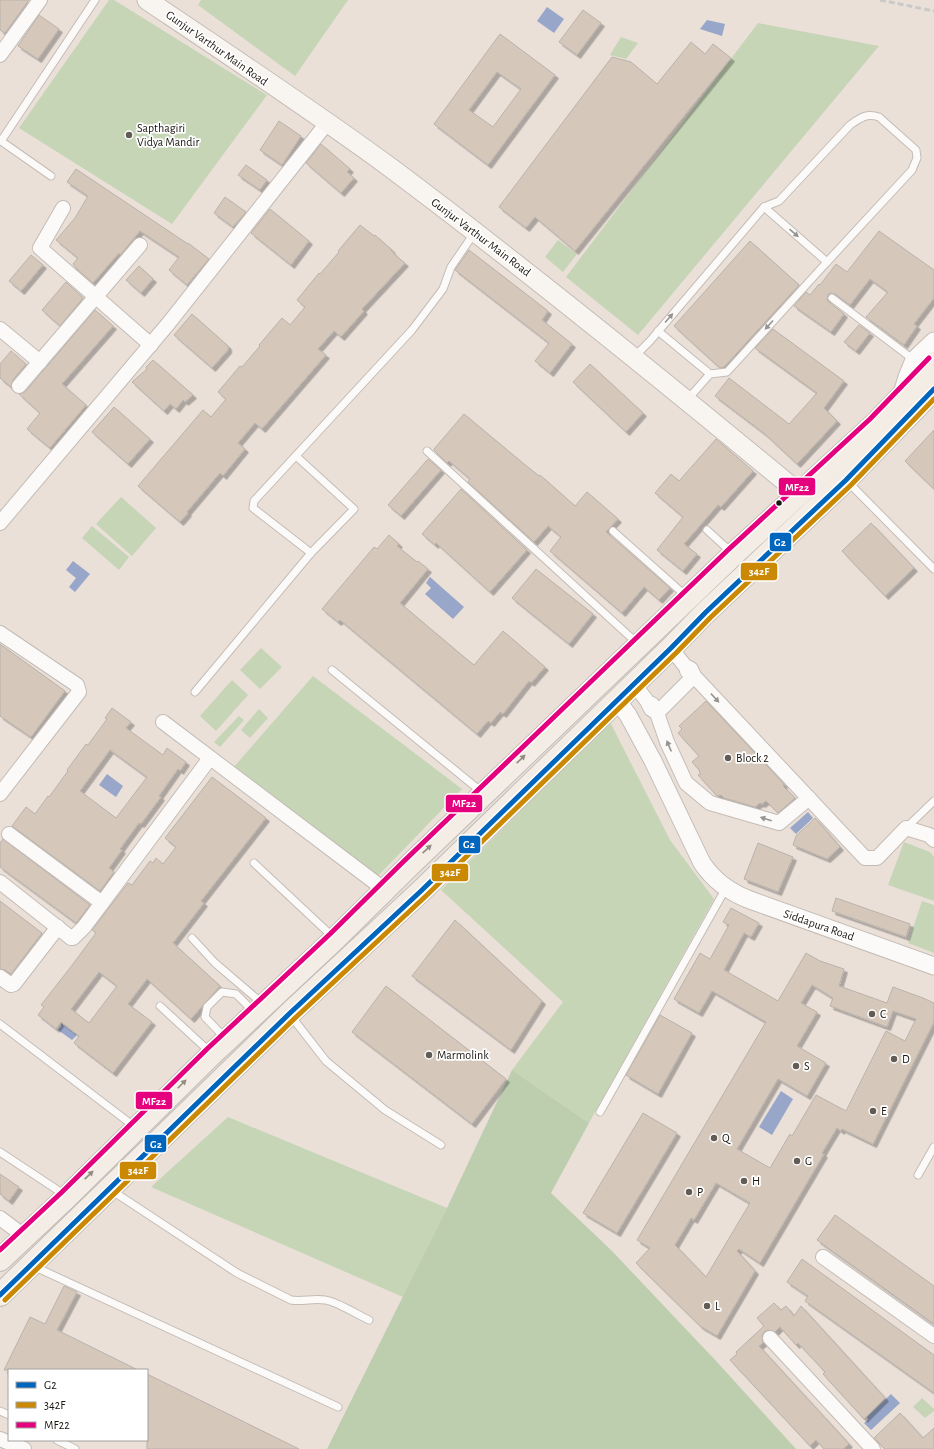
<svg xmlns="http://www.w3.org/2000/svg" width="934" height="1449" viewBox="0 0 934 1449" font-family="'Alegreya Sans',sans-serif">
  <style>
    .green { fill: #c5d5b6 }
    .forest { fill: #bcceae }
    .water { fill: #97a6c9 }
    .building { fill: #d5c8ba; stroke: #bab2ab; fill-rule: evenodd; filter: url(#shadow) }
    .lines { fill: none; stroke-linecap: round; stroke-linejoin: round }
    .service-casing { stroke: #c3bcb6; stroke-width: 9 }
    .minor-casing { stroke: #c3bcb6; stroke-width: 16 }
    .tertiary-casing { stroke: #c3bcb6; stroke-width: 19 }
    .secondary-casing { stroke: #c3bcb6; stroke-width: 21 }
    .primary-casing { stroke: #c1bcb8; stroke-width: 24 }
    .service { stroke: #fcfaf9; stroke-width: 7 }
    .minor { stroke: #fcfaf9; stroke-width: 14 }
    .tertiary { stroke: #fcfaf9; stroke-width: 17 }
    .secondary { stroke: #f8f4f0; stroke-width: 19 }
    .primary { stroke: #f3ede6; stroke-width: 22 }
    .rail { stroke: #cbc9c7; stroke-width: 3; stroke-dasharray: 6 3; stroke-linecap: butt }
    .bus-1-casing { stroke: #fff; stroke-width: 8 }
    .bus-2-casing { stroke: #fff; stroke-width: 8 }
    .bus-3-casing { stroke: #fff; stroke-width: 8 }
    .bus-1 { stroke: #0065bd; stroke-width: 5 }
    .bus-2 { stroke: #cb8903; stroke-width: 5 }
    .bus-3 { stroke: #e5007d; stroke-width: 5 }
    .oneway { fill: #979390 }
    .oneway2 { fill: #928c85 }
    .poi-dot { fill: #635c55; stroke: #fff; stroke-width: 1.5 }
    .bus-dot { fill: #1b150f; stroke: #fff; stroke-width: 1.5 }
    .labels { text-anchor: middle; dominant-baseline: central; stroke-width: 3.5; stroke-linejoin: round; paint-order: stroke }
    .street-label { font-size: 12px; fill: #1b150f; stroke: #fff }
    .poi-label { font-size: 12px; fill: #1b150f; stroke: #fff; text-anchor: start }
    .line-badge { stroke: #fff; stroke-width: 1.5 }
    .badge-label { font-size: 11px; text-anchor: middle; font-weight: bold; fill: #fff }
  </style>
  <defs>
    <filter id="shadow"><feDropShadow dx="3.5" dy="3.5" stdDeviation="0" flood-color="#0004"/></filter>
  </defs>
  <rect width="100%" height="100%" fill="#eae0d8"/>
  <g class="green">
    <polygon points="109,0 114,0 267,95 172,224 19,128"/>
    <polygon points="201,0 348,0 295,76 198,5"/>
    <polygon points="758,23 879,46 638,335 566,277"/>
    <polygon points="621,37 638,43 626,59 610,55"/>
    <polygon points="558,240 577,254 563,272 545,257"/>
    <polygon points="121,497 156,528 132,556 96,524"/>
    <polygon points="92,526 129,557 119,570 82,538"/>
    <polygon points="261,648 282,667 260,689 240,670"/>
    <polygon points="313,676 462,789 376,878 233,768"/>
    <polygon points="232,680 248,695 216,731 200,716"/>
    <polygon points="259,709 268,718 250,738 241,730"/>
    <polygon points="239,716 244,720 220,747 214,742"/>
    <polygon points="610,722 670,840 714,899 589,1123 512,1070 563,1002 441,890"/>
    <polygon points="904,842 930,852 934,857 934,901 888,885"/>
    <polygon points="922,901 934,905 934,953 908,943"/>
    <polygon points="228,1117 447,1208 403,1297 151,1187"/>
    <polygon points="922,1398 934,1409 934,1411 925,1418 913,1407"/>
  </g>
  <polygon class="forest" points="512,1070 589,1123 551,1193 611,1250 717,1362 796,1449 327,1449 447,1208"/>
  <g class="water">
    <polygon points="547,7 564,19 554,33 537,21"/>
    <polygon points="707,20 725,24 722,36 700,29"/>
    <polygon points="73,561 90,574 75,592 69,587 76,578 66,570"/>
    <polygon points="430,577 464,607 453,619 425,594 431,588 426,583"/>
    <polygon points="107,774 123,786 116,797 99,785"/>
    <polygon points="808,812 813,818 796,834 790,828"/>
    <polygon points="61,1023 77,1035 72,1040 58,1030 61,1026"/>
    <polygon points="781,1091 793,1099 772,1135 759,1127"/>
    <polygon points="891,1394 900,1403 871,1430 864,1423 868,1420 867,1417"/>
  </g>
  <g class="building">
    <polygon points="0,0 29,0 5,33 0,30"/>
    <polygon points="583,10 601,23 577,55 559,42"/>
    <polygon points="39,15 59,29 38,59 18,46"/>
    <path d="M500,34L555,75L488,165L434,124ZM497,72L521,89L493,127L469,110Z"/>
    <polygon points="691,42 705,54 713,44 731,58 575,251 535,217 526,228 499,207 612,57 631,62 657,84"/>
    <polygon points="279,121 301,136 282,165 260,150"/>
    <polygon points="321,144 350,169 347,172 354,178 341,193 306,163"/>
    <polygon points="246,165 267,180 260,190 238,175"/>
    <polygon points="76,169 188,244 188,243 209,259 187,285 169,270 179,257 140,231 120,255 119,253 93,283 77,269 73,264 78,258 56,240 75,218 88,196 67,182"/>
    <polygon points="225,197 246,212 233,227 214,213"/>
    <polygon points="270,209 309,241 291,265 251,233"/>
    <polygon points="360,225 374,236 375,235 392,250 391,250 396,256 405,263 362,309 364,311 341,337 334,331 318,349 326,355 262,429 255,423 238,443 245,449 223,476 220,473 187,512 188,513 180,522 138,486 203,410 211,417 226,399 218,392 240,366 242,367 260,346 259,345 282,318 290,325 305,307 297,300 319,273 320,274 339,252 338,251"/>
    <polygon points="879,231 934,270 934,298 914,324 917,326 904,345 866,317 888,292 870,279 850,305 835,294 830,293 828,295 827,300 829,302 844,314 831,332 794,306 806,292 810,295 819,284 820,285 836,264 847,272"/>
    <polygon points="750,241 799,285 724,367 720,368 674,326"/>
    <polygon points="469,250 548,311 542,320 572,344 550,373 535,361 549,343 455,270"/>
    <polygon points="31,255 43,265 21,291 9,281"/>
    <polygon points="139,266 153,279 141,293 126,280"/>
    <polygon points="66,282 83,298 60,326 42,310"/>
    <polygon points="95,310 113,326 62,384 86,405 50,448 27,429 40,413 19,394 25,392"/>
    <polygon points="192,314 228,346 228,350 212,368 174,335"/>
    <polygon points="859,325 870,333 856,351 844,342"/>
    <polygon points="773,329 844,381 824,408 837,421 797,464 765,434 715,396 729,378 789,424 817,393 755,348"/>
    <polygon points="11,351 26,364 13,380 11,387 0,378 0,364"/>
    <polygon points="153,360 193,395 185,402 183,400 176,409 170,404 164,411 132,382 147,369 146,367"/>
    <polygon points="590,364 643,413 626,432 573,382"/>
    <polygon points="114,407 150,439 128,464 92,432"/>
    <polygon points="464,414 524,464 539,476 540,475 575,506 587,492 618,519 606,532 670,588 659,600 644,587 622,613 550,551 561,537 548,526 534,542 468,482 470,479 449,461 447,463 435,451 434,449"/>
    <polygon points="934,430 934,489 905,461"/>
    <polygon points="716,439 753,471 721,507 718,505 684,544 697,554 683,571 657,550 683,517 655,493 671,474 679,481"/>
    <polygon points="428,459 441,470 401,516 388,505"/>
    <polygon points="461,489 527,550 490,592 436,543 435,545 422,534"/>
    <polygon points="871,523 914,568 885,596 842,551"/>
    <polygon points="389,535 399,544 397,546 417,562 418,561 428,569 400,603 464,657 474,665 503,631 545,667 531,683 529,681 503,714 500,712 491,723 488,721 477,734 340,620 338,622 322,609 374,547 377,549"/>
    <polygon points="536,569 593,614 569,644 512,598"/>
    <polygon points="0,644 65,691 31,737 0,716"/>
    <polygon points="706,701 784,784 783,786 795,798 778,813 766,801 762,804 760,803 755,807 724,798 721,795 717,796 698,775 701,774 699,772 700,771 692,762 699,756 678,733 682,729 679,726"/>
    <path d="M112,708L131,722L126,728L163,755L167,748L186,762L180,771L178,769L159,796L161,797L141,824L139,823L120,849L122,850L109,868L114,872L100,891L12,826L26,807L35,814L48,796L49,797L68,771L67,770L86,744L88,745L107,719L105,718ZM110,750L147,777L116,818L80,791Z"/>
    <path d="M212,777L266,818L201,901L204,903L173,943L220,986L191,1019L147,979L128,1004L152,1022L113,1073L74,1043L79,1036L61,1022L56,1029L38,1015L44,1007L41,1005L73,964L96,933L92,930L128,883L132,885L150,861L153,863L156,858L163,864L176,847L165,838ZM99,972L117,986L89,1023L71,1009Z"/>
    <polygon points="815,818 840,847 827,859 793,845 796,836"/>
    <polygon points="3,839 90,905 76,923 0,867 0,843"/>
    <polygon points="758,843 793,857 778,892 744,879"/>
    <polygon points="836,898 910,924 906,937 832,911"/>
    <polygon points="0,901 42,933 11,974 5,970 0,969"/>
    <path d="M731,908L759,923L751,937L744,933L724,970L778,1001L806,953L820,961L844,969L839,986L887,1003L893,987L923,998L934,1003V1022L873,1144L842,1129L841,1131L837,1128L822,1153L824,1154L760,1263L739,1249L737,1251L755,1271L717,1336L700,1326L636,1263L650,1248L637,1240L766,1022L712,991L699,1013L674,999L700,953L710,959L729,925L723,922ZM812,985L833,998L830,1006L887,1027L893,1011L916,1019L905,1041L886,1031L846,1111L816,1095L792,1136L790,1134L770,1168L737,1149L778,1079L807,1096L826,1063L797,1046L817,1012L801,1003ZM716,1183L750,1203L706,1277L675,1245L691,1218L694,1220Z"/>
    <polygon points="455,920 542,1001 511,1050 412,976"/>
    <polygon points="386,986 506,1079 472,1124 352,1032"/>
    <polygon points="660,1015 692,1033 658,1094 626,1075"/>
    <polygon points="643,1113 677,1133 617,1233 583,1213"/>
    <polygon points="0,1174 19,1187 9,1201 0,1194"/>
    <polygon points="835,1215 934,1286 934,1324 817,1240"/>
    <polygon points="802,1259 934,1355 934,1393 805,1301 808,1296 787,1282"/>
    <polygon points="64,1286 77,1292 57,1330 138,1370 4,1370 30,1317 45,1324"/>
    <polygon points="774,1303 781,1310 786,1306 794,1316 801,1306 885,1398 864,1419 832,1384 823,1374 825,1372 798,1343 796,1345 780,1327 775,1332 768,1330 764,1332 762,1336 763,1343 759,1346 849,1444 843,1449 824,1449 816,1440 810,1446 730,1360 737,1354 736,1352 764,1326 757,1318"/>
    <polygon points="147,1374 299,1449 147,1449"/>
    <polygon points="900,1413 923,1438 934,1428 934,1449 885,1449 874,1438"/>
  </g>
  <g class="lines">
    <defs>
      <g id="service">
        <polyline points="51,176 1,141 95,0"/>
        <polyline points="832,298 914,360"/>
        <polyline points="658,331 710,374"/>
        <path d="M635,356L650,341L764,207L779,201L850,125C860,118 866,113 879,117L916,150L917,158L912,170L827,262"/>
        <polyline points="687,400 710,374 727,372 827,262 764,207"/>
        <polyline points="427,451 638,644"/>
        <polyline points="847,481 934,569"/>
        <polyline points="707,530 732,553"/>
        <polyline points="613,531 686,596"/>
        <polyline points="311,553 253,508 254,501 412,330 443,289 451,267 475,232"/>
        <polyline points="332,670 483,793"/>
        <polyline points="195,692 311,553 354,509 296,456"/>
        <polyline points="906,828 934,801"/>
        <polyline points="254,863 333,937"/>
        <polyline points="192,938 215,963 263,1004"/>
        <polyline points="160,1006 210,1052"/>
        <polyline points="291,1016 326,1061 385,1110 441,1145"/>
        <polyline points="0,1024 135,1127"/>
        <polyline points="226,1039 205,1017 207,1007 222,992 236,994 253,1011"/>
        <polyline points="600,1112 726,888"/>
        <polyline points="0,1152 65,1195"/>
        <polyline points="918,1175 934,1147"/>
        <path d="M111,1190L237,1273L291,1300C303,1302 313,1298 325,1300C336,1301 358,1315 369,1320"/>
        <polyline points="33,1266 338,1407"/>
        <polyline points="0,1411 9,1415"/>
        <polyline points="57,1440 75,1449"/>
      </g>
      <g id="minor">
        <polyline points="0,55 40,0"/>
        <polyline points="63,208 40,248 151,345"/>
        <polyline points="0,329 40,362"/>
        <polyline points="19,386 140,245"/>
        <polyline points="0,523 168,324 327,123"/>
        <polyline points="0,633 77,685 79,692 0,794"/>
        <polyline points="671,648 685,666 691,669 694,676 865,858 877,858 906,828 929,835 934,840"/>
        <polyline points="634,684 647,701 651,709 657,713 667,742 686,783 710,803 779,823 809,798"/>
        <polyline points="652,704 657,713 694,676 687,671"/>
        <polyline points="163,722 385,890"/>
        <polyline points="9,834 102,903"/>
        <polyline points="0,882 71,938 73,938 84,927 102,903 210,758"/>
        <polyline points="0,977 11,985 14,984 58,927"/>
        <polyline points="0,1218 24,1236"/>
        <polyline points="823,1257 934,1336"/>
        <polyline points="770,1338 873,1449"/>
        <polyline points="0,1439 24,1449"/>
      </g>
      <g id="tertiary">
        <polyline points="901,397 907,377 914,360 934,341"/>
        <path d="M617,700L628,715L653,761L702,863C714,881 729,892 750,900L934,966"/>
      </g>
      <path id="secondary" d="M147,0C229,55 312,110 391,168C530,272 665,382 799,493"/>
      <g id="primary">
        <polyline points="0,1260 67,1197 212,1054 335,939 409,866 734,554 875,424 934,363"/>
        <polyline points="0,1295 289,1014 422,890 671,648 706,612 846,480 934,389"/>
      </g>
    </defs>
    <use href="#service" class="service-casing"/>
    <use href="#minor" class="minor-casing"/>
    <use href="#tertiary" class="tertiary-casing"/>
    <use href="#secondary" class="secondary-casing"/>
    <use href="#primary" class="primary-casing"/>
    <use href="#service" class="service"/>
    <use href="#minor" class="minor"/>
    <use href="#tertiary" class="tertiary"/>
    <use href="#secondary" class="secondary"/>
    <use href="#primary" class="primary"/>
    <polyline class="rail" points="880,0 934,11"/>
    <defs>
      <polyline id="bus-1" points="0,1295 289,1014 422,890 671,648 706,612 846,480 934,389"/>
      <polyline id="bus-2" points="5,1300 294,1019 427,895 676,653 711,617 851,485 934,399"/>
      <polyline id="bus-3" points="0,1250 62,1192 207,1049 330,934 404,861 729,549 870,419 929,358"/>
    </defs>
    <use href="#bus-1" class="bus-1-casing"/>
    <use href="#bus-2" class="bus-2-casing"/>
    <use href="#bus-3" class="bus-3-casing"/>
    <use href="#bus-1" class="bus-1"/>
    <use href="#bus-2" class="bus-2"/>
    <use href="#bus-3" class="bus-3"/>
  </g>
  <defs><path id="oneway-solid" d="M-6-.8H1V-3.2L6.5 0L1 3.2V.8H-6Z"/></defs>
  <g class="oneway">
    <use href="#oneway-solid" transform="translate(794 233) rotate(41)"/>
    <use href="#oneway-solid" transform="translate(669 318) rotate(-49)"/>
    <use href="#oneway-solid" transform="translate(769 325) rotate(132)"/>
    <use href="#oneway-solid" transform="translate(715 698) rotate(47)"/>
    <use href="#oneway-solid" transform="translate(669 746) rotate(-113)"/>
    <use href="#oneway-solid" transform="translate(766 819) rotate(-163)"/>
  </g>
  <g class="oneway2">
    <use href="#oneway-solid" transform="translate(521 759) rotate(-44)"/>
    <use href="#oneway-solid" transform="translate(427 849) rotate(-43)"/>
    <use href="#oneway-solid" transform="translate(182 1084) rotate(-45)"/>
    <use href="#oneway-solid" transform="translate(89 1175) rotate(-44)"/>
  </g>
  <g class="poi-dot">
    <circle cx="129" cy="135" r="4"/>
    <circle cx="728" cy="758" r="4"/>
    <circle cx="872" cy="1014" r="4"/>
    <circle cx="429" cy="1055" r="4"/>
    <circle cx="894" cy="1059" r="4"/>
    <circle cx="796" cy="1066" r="4"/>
    <circle cx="873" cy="1111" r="4"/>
    <circle cx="714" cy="1138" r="4"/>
    <circle cx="797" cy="1161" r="4"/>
    <circle cx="744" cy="1181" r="4"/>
    <circle cx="689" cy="1192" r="4"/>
    <circle cx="707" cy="1306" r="4"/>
  </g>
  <circle class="bus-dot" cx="779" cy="503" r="3.5"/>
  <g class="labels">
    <g class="street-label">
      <text transform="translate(217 48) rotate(35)">Gunjur Varthur Main Road</text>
      <text transform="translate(481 237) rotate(37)">Gunjur Varthur Main Road</text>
      <text transform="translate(819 925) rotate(19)">Siddapura Road</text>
    </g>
    <g class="poi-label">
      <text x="137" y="128">Sapthagiri<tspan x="137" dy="14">Vidya Mandir</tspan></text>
      <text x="736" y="758">Block 2</text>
      <text x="880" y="1014">C</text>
      <text x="437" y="1055">Marmolink</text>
      <text x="902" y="1059">D</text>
      <text x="804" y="1066">S</text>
      <text x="881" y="1111">E</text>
      <text x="722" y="1138">Q</text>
      <text x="805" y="1161">G</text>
      <text x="752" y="1181">H</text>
      <text x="697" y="1192">P</text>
      <text x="715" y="1306">L</text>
    </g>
  </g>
  <g class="line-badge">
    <rect x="778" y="477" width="38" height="19" rx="4" fill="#e5007d"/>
    <rect x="769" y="532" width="23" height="20" rx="4" fill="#0065bd"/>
    <rect x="740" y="562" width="38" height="19" rx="4" fill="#cb8903"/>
    <rect x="445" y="794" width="38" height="19" rx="4" fill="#e5007d"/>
    <rect x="458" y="835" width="23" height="19" rx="4" fill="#0065bd"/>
    <rect x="431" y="863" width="38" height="19" rx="4" fill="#cb8903"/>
    <rect x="135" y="1091" width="38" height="19" rx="4" fill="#e5007d"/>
    <rect x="144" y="1134" width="23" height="19" rx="4" fill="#0065bd"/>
    <rect x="119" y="1161" width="38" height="19" rx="4" fill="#cb8903"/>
  </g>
  <g class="badge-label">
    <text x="797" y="491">MF22</text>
    <text x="780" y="546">G2</text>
    <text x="759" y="575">342F</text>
    <text x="464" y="807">MF22</text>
    <text x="469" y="848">G2</text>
    <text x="450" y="876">342F</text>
    <text x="154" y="1105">MF22</text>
    <text x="156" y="1148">G2</text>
    <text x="138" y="1174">342F</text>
  </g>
  <rect x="8" y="1369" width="140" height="72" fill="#ffffff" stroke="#a4a19f"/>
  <rect x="16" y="1382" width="20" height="6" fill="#0065bd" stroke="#a4a19f"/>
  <text x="44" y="1389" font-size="12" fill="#1b150f">G2</text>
  <rect x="16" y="1402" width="20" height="6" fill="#cb8903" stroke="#a4a19f"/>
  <text x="44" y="1409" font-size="12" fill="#1b150f">342F</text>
  <rect x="16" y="1422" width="20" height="6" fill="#e5007d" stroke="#a4a19f"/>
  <text x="44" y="1429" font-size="12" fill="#1b150f">MF22</text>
</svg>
